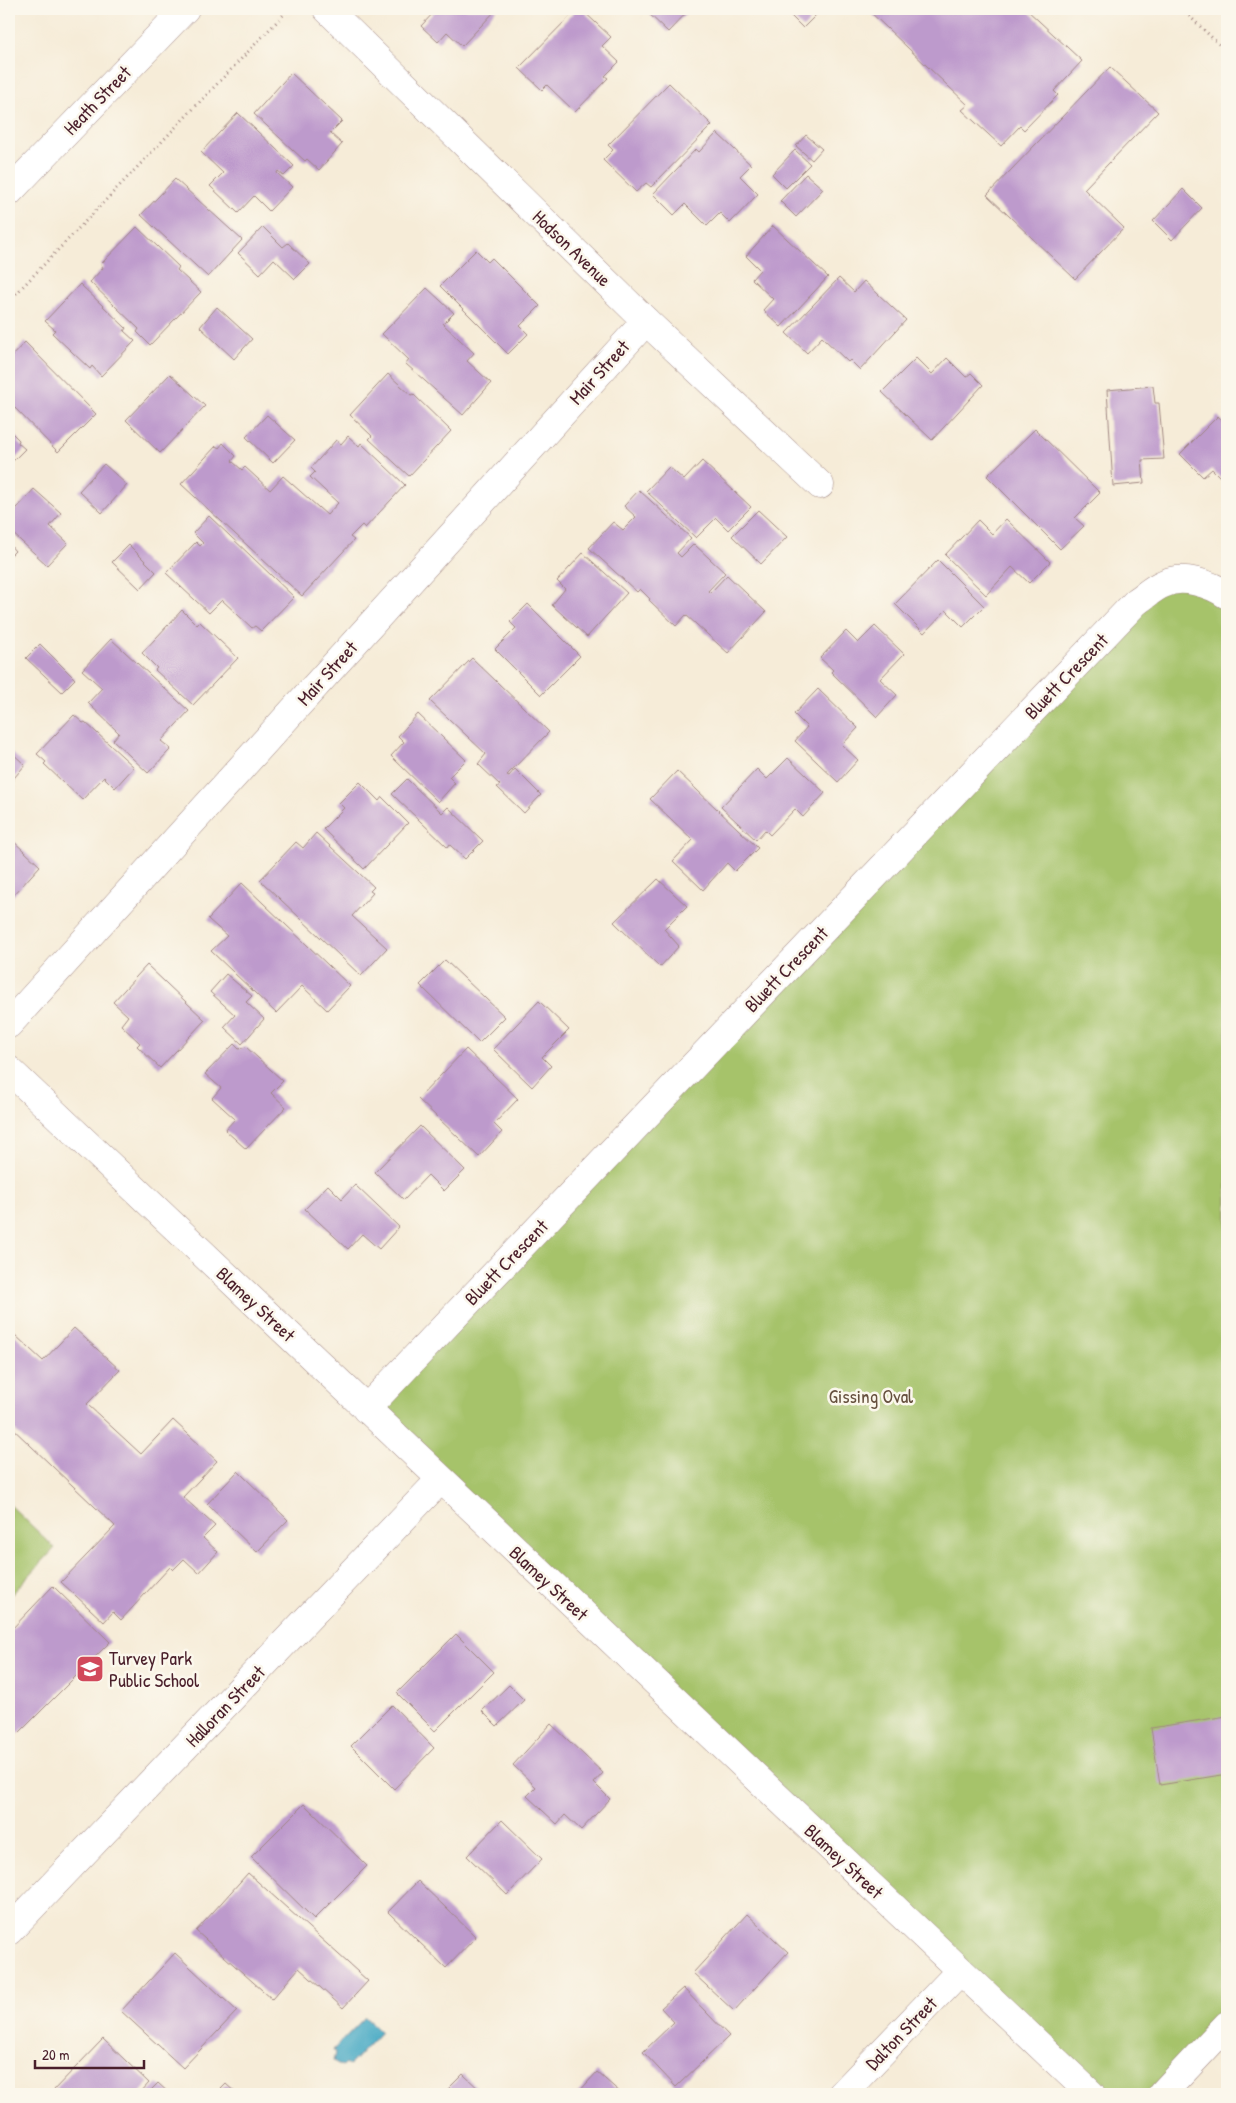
<svg xmlns="http://www.w3.org/2000/svg" width="1236" height="2103" viewBox="0 0 1236 2103" font-family="'Patrick Hand',sans-serif">
  <style>
    .green { fill: #a6c36a; stroke: #78714a }
    .water { fill: #43a7c3; stroke: #466377 }
    .building { fill: #bd9acc }
    .lines { fill: none; stroke-linecap: round; stroke-linejoin: round }
    .minor-casing { stroke: #a08682; stroke-width: 29 }
    .path { stroke: #a08682; stroke-width: 3; stroke-dasharray: 1 4; stroke-linecap: butt }
    .minor { stroke: #fff; stroke-width: 28 }
    .labels { text-anchor: middle; dominant-baseline: central; stroke-width: 5; stroke-linejoin: round; paint-order: stroke }
    .street-label { font-size: 19px; fill: #4a1f2b; stroke: #fbf7ec }
    .park-label { font-size: 19px; fill: #66503e; stroke: #fbf7ec }
    .poi-label { font-size: 19px; fill: #4a1f2b; stroke: #fbf7ec; text-anchor: start }
  </style>
  <rect width="100%" height="100%" fill="#fbf7ec"/>
  <filter id="ink" filterUnits="userSpaceOnUse"><feTurbulence type="fractalNoise" baseFrequency=".02" numOctaves="2"/><feDisplacementMap in="SourceGraphic" scale="10" xChannelSelector="R" yChannelSelector="G"/><feConvolveMatrix kernelMatrix="1 2 1 2 8 2 1 2 1" color-interpolation-filters="sRGB"/></filter>
  <filter id="wash" filterUnits="userSpaceOnUse"><feTurbulence type="fractalNoise" baseFrequency=".0096" numOctaves="4" result="noise"/><feDisplacementMap in="SourceGraphic" scale="20" xChannelSelector="R" yChannelSelector="G"/><feGaussianBlur stdDeviation="1.12" result="paint"/><feColorMatrix in="noise" values="0 0 0 0 0 0 0 0 0 0 0 0 0 0 0 0 0 1.4 0 .05"/><feComposite in="paint" operator="in"/></filter>
  <g filter="url(#wash)">
    <rect width="100%" height="100%" fill="#f6ecd8"/>
    <g class="green">
      <polygon points="1164,583 1227,595 1227,2025 1162,2094 1091,2094 366,1409"/>
      <polygon points="9,1504 55,1548 9,1597"/>
    </g>
    <polygon class="water" points="365,2017 381,2032 349,2066 345,2063 342,2066 333,2061 335,2053 333,2050"/>
    <g id="blocks">
      <g class="building">
        <polygon points="437,9 497,9 462,46 447,32 438,42 421,26"/>
        <polygon points="577,9 581,9 611,37 602,46 619,62 605,76 608,78 575,112 547,85 542,90 519,68"/>
        <polygon points="644,9 690,9 668,32"/>
        <polygon points="784,9 822,9 803,28"/>
        <polygon points="867,9 1026,9 1082,61 1054,91 1058,95 1024,130 1020,126 1001,146 962,110 968,105"/>
        <polygon points="1110,67 1158,112 1084,189 1124,228 1075,279 987,195"/>
        <polygon points="291,73 342,121 330,133 342,144 319,170 307,159 305,161 254,114"/>
        <polygon points="669,83 712,125 651,187 646,183 636,192 603,160 613,150 608,145"/>
        <polygon points="238,113 294,166 284,176 278,171 277,173 292,187 269,211 254,196 238,213 210,186 223,173 201,152"/>
        <polygon points="717,133 751,165 740,176 758,194 730,223 720,213 707,226 685,204 674,215 653,194 696,149 699,152"/>
        <polygon points="806,135 822,149 812,160 796,146"/>
        <polygon points="795,150 810,164 786,188 772,174"/>
        <polygon points="806,174 823,189 796,217 780,201"/>
        <polygon points="175,179 242,240 208,277 141,215"/>
        <polygon points="1183,189 1202,208 1172,240 1153,221"/>
        <polygon points="773,226 828,277 781,327 763,310 773,299 752,279 760,270 746,256"/>
        <polygon points="137,227 179,267 177,270 201,292 150,345 137,332 139,329 90,282 103,268 101,264"/>
        <polygon points="263,227 283,247 288,243 310,264 295,279 274,259 260,274 238,253"/>
        <polygon points="476,250 488,262 492,258 540,306 520,326 528,334 508,354 440,286"/>
        <polygon points="839,278 854,292 864,281 906,320 860,370 850,360 848,362 822,337 807,353 786,333"/>
        <polygon points="80,284 126,328 124,331 135,341 101,376 92,366 90,369 52,333 55,330 45,321"/>
        <polygon points="427,288 454,313 443,324 474,353 467,361 491,383 463,415 406,364 409,360 382,334"/>
        <polygon points="217,307 252,339 234,359 200,327"/>
        <polygon points="25,342 96,414 58,452 9,402 9,359"/>
        <polygon points="916,358 932,374 947,358 966,377 971,373 983,385 932,440 882,392"/>
        <polygon points="170,374 205,406 160,453 126,420"/>
        <polygon points="388,374 411,395 413,394 451,431 409,476 369,439 372,436 350,415"/>
        <polygon points="1153,386 1155,403 1159,403 1164,459 1142,460 1144,483 1113,486 1107,390"/>
        <polygon points="267,415 295,440 273,463 246,437"/>
        <polygon points="1218,416 1227,426 1227,484 1212,469 1203,477 1180,454"/>
        <polygon points="1035,429 1100,493 1075,518 1084,526 1060,549 987,476"/>
        <polygon points="9,430 19,440 18,443 25,449 9,465"/>
        <polygon points="348,436 359,446 361,443 405,485 365,528 362,525 350,537 354,540 302,596 181,484 216,446 219,448 223,443 236,456 232,461 242,470 245,467 270,490 283,476 327,515 338,503 310,477 315,472 311,468 336,440 341,444"/>
        <polygon points="702,461 751,507 728,530 716,518 696,538 646,491 669,467 684,480"/>
        <polygon points="104,464 127,485 102,513 79,491"/>
        <polygon points="34,489 61,513 50,526 68,543 47,565 9,530 9,517"/>
        <polygon points="639,490 691,538 677,553 681,557 694,544 725,573 708,591 710,593 727,575 766,612 728,653 686,615 676,626 649,600 650,599 640,589 637,592 589,548 613,522 623,530 636,517 624,506"/>
        <polygon points="758,510 787,537 761,564 732,536"/>
        <polygon points="209,516 294,597 261,631 255,626 252,628 222,600 209,613 166,573 196,542 200,546 203,543 193,533"/>
        <polygon points="1006,519 1050,562 1029,583 1012,567 986,595 945,555 978,520 992,534"/>
        <polygon points="9,544 15,551 9,557"/>
        <polygon points="129,545 156,572 140,589 112,562"/>
        <polygon points="583,553 627,593 587,637 552,605 565,589 557,581"/>
        <polygon points="938,560 984,606 963,627 946,610 924,633 895,604"/>
        <polygon points="528,604 580,656 541,695 495,649 516,628 510,622"/>
        <polygon points="182,610 197,625 200,622 238,658 193,705 155,670 157,668 142,653"/>
        <polygon points="875,626 904,654 880,679 897,695 877,717 831,672 833,670 820,658 846,631 858,643"/>
        <polygon points="111,639 189,711 161,741 171,749 148,773 113,740 119,733 88,703 102,688 82,670"/>
        <polygon points="40,644 75,679 62,692 26,658"/>
        <polygon points="472,658 549,732 507,775 509,776 515,769 541,795 524,813 497,787 500,785 478,764 486,754 430,701"/>
        <polygon points="818,689 858,728 842,745 858,760 838,782 795,741 807,727 794,714"/>
        <polygon points="418,714 466,760 449,777 455,783 438,802 391,756 404,742 398,736"/>
        <polygon points="74,715 83,723 85,722 134,767 115,788 104,777 82,800 44,764 46,762 37,754"/>
        <polygon points="9,750 25,765 9,784"/>
        <polygon points="788,758 825,793 803,817 795,809 770,835 765,830 756,840 721,807 757,769 767,779"/>
        <polygon points="677,771 758,848 735,871 727,863 703,890 673,861 693,840 650,799"/>
        <polygon points="407,779 442,813 448,807 483,841 465,859 450,845 447,847 392,794"/>
        <polygon points="360,782 379,801 382,797 408,823 364,869 323,829 344,808 339,803"/>
        <polygon points="316,833 374,887 370,891 373,893 352,916 387,948 361,976 260,880 296,842 303,848"/>
        <polygon points="9,837 40,866 12,897 9,894"/>
        <polygon points="658,879 687,906 664,929 679,946 660,967 614,922"/>
        <polygon points="242,883 350,986 327,1010 302,986 276,1013 211,951 227,936 208,919"/>
        <polygon points="445,960 505,1017 479,1043 420,985"/>
        <polygon points="147,965 205,1020 160,1068 137,1046 140,1043 121,1025 128,1016 113,1002"/>
        <polygon points="226,974 252,996 246,1002 264,1019 242,1044 224,1027 235,1015 210,992"/>
        <polygon points="539,1001 569,1030 542,1057 551,1066 532,1087 493,1049"/>
        <polygon points="234,1044 239,1049 246,1047 283,1081 271,1093 286,1107 246,1149 225,1130 235,1119 212,1098 221,1088 205,1074"/>
        <polygon points="466,1049 518,1099 494,1124 502,1132 479,1157 418,1099"/>
        <polygon points="420,1126 465,1170 444,1191 428,1175 404,1200 375,1172"/>
        <polygon points="328,1185 342,1199 355,1185 399,1227 379,1249 362,1234 348,1249 305,1209"/>
        <polygon points="74,1328 120,1370 87,1404 88,1405 141,1454 173,1420 217,1461 183,1497 215,1526 203,1538 218,1552 199,1573 184,1559 173,1570 170,1567 121,1620 113,1612 104,1622 61,1582 115,1526 9,1425 9,1341 15,1335 43,1361"/>
        <polygon points="238,1471 288,1520 257,1552 207,1504"/>
        <polygon points="53,1586 110,1642 18,1734 9,1725 9,1632"/>
        <polygon points="456,1634 494,1672 435,1731 397,1693"/>
        <polygon points="509,1685 524,1700 497,1726 482,1711"/>
        <polygon points="392,1705 434,1748 394,1789 351,1746"/>
        <polygon points="1227,1716 1227,1774 1160,1785 1151,1728"/>
        <polygon points="551,1724 603,1773 594,1783 610,1799 581,1830 565,1815 557,1824 527,1796 536,1787 513,1765"/>
        <polygon points="304,1804 367,1866 314,1919 251,1857"/>
        <polygon points="502,1820 542,1859 507,1895 467,1856"/>
        <polygon points="248,1873 368,1981 343,2008 299,1968 272,1999 196,1931"/>
        <polygon points="418,1881 476,1937 446,1968 388,1912"/>
        <polygon points="747,1914 788,1952 734,2011 693,1973"/>
        <polygon points="175,1953 237,2011 183,2068 121,2011"/>
        <polygon points="683,1988 729,2036 676,2087 643,2052 674,2022 661,2008"/>
        <polygon points="103,2039 149,2083 139,2094 50,2094"/>
        <polygon points="597,2072 622,2094 577,2094"/>
        <polygon points="463,2074 484,2094 443,2094"/>
        <polygon points="158,2083 170,2094 147,2094"/>
        <polygon points="226,2084 237,2094 216,2094"/>
      </g>
    </g>
  </g>
  <g filter="url(#ink)">
    <use href="#blocks" fill-opacity="0" stroke="#a08682" stroke-width="1"/>
    <g class="lines">
      <defs>
        <g id="minor">
          <polyline points="327,9 646,321 820,485"/>
          <polyline points="9,192 185,9"/>
          <polyline points="9,1024 646,321"/>
          <polyline points="9,1070 1091,2094"/>
          <path d="M366,1409L1136,602C1145,596 1153,588 1163,584C1182,574 1211,584 1227,595"/>
          <polyline points="9,1931 440,1480"/>
          <polyline points="842,2094 960,1971"/>
          <polyline points="1162,2094 1227,2025"/>
        </g>
      </defs>
      <use href="#minor" class="minor-casing"/>
      <g class="path">
        <polyline points="1182,9 1227,52"/>
        <polyline points="9,301 289,9"/>
      </g>
      <use href="#minor" class="minor"/>
    </g>
  </g>
  <defs>
    <symbol id="school-square" viewBox="-11 -11 22 22"><rect x="-9" y="-9" width="18" height="18" rx="4" fill="#d1495b" stroke="#fbf7ec"/><path d="M0-5L7-2L0 1L-7-2ZM-4 1L0 2.5L4 1V4Q0 6-4 4Z" fill="#fff"/></symbol>
  </defs>
  <g fill-rule="evenodd">
    <use href="#school-square" x="74" y="1653" width="32" height="32"/>
  </g>
  <g class="labels">
    <g class="street-label">
      <text transform="translate(97 100) rotate(-46)">Heath Street</text>
      <text transform="translate(572 248) rotate(44)">Hodson Avenue</text>
      <text transform="translate(599 372) rotate(-48)">Mair Street</text>
      <text transform="translate(327 673) rotate(-48)">Mair Street</text>
      <text transform="translate(1066 676) rotate(-46)">Bluett Crescent</text>
      <text transform="translate(786 969) rotate(-46)">Bluett Crescent</text>
      <text transform="translate(506 1262) rotate(-46)">Bluett Crescent</text>
      <text transform="translate(256 1304) rotate(43)">Blamey Street</text>
      <text transform="translate(549 1583) rotate(43)">Blamey Street</text>
      <text transform="translate(225 1706) rotate(-46)">Halloran Street</text>
      <text transform="translate(844 1861) rotate(43)">Blamey Street</text>
      <text transform="translate(901 2033) rotate(-46)">Dalton Street</text>
    </g>
    <g class="park-label">
      <text x="871" y="1396">Gissing Oval</text>
    </g>
    <g class="poi-label">
      <text x="109" y="1658">Turvey Park<tspan x="109" dy="22">Public School</tspan></text>
    </g>
  </g>
  <rect width="1236" height="2103" fill="none" stroke="#fbf7ec" stroke-width="30"/>
  <path d="M35 2060v8h109v-8" fill="none" stroke="#4a1f2b" stroke-width="2.5"/>
  <text x="42" y="2060" font-size="15" fill="#4a1f2b" stroke="#fbf7ec" stroke-width="4" paint-order="stroke">20 m</text>
</svg>
